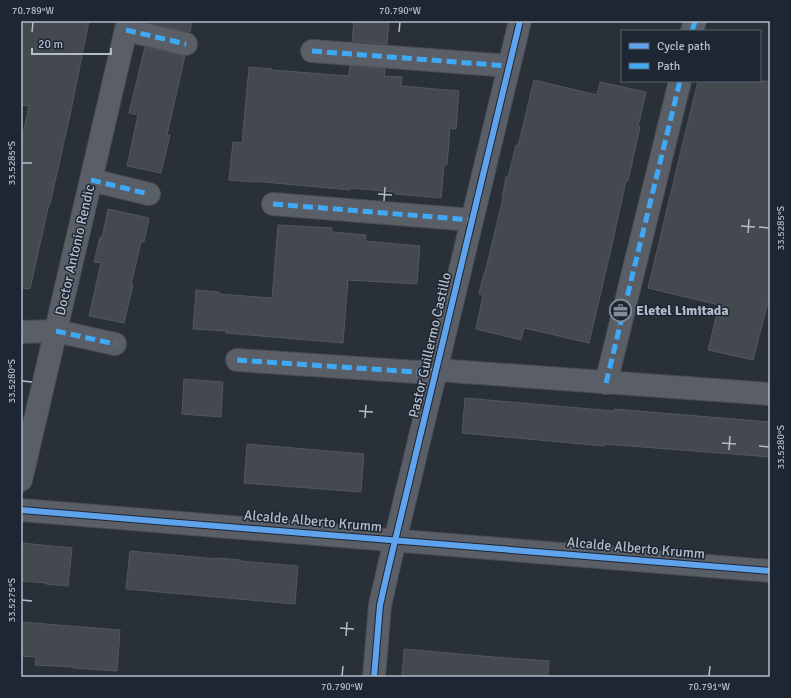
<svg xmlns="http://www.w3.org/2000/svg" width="791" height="698" viewBox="0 0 791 698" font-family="Signika,sans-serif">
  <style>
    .building { fill: #444950; stroke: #52575f }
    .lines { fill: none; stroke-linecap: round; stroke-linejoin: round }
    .street-casing { stroke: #484c53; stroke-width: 24 }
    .street { stroke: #5a5e66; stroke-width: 22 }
    .quiet { stroke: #3fa9f5; stroke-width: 5; stroke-dasharray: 10 5; stroke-linecap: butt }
    .cycleway-casing { stroke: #1d2633; stroke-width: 8 }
    .cycleway { stroke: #60a3ed; stroke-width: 6 }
    .ticks { fill: none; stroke: #b4bcc9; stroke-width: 1.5 }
    .labels { text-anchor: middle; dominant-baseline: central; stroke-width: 3; stroke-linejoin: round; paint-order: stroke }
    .street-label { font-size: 14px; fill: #b4bcc9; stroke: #1d2633 }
    .poi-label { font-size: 14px; font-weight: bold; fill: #b4bcc9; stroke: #1d2633; text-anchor: start }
    .neatline { fill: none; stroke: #b4bcc9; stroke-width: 1.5 }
    .ticks-label { font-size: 10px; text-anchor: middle; fill: #b4bcc9 }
  </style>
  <rect width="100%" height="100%" fill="#2a3038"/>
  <g class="building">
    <polygon points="21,21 89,21 70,115 50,204 49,204 30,289 21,288 21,143 29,106 21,105"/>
    <polygon points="150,21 192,21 190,32 150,23"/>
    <polygon points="354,21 389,21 387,44 352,41"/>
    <polygon points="145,47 185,56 167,135 170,135 161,173 127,166 138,115 129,113"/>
    <polygon points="350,66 385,69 384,76 402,77 401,86 459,91 456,129 450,128 447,165 444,165 441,198 395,194 395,192 350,188 350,190 253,181 253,182 229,180 233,142 242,143 249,67 272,69 272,70 349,76"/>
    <polygon points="534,80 597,95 600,82 646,92 638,127 640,127 628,181 626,181 611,249 589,343 524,328 521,340 476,329 483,295 479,294 484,273 485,273 503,198 502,198 506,177 508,177 516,145 518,146"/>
    <polygon points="698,81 770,81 770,294 753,360 708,350 719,305 648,288 685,134"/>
    <polygon points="108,209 149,218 144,242 141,242 131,285 133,285 124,323 89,316 101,263 94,262 100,237 102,238"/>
    <polygon points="278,225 332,228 332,232 366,235 365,241 420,246 417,284 348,280 343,343 226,333 227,331 193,329 196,290 219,292 219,294 272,298"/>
    <polygon points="184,379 223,382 221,417 182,414"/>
    <polygon points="465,398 614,411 614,409 770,422 770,457 604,444 604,446 462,433"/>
    <polygon points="247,444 364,454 361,492 244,483"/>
    <polygon points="22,543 72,548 68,586 46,584 46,583 21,581"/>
    <polygon points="130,551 217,559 217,558 240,560 240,561 298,566 295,604 126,589"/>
    <polygon points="21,622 120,630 117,671 73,668 73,667 35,665 36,657 21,656"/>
    <polygon points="404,649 494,657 549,661 548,677 402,677"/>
  </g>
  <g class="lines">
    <defs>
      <g id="street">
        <polyline points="126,30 186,44"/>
        <polyline points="692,31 695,21"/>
        <polyline points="312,51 509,66"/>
        <polyline points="91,180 149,194"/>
        <polyline points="273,204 472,220"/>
        <polyline points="21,332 56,331 115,344"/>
        <polyline points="237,360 417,372 437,370 770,394"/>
        <polyline points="606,383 680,81"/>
        <polyline points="21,480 128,21"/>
        <polyline points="21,510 770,571"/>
        <polyline points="374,677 380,605 388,570 520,21"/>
      </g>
    </defs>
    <use href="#street" class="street-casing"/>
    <use href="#street" class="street"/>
    <g class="quiet">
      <polyline points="126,30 186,44"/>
      <polyline points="692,31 695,21"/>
      <polyline points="312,51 509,66"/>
      <polyline points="91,180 149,194"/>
      <polyline points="273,204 472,220"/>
      <polyline points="56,331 115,344"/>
      <polyline points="237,360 417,372 437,370"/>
      <polyline points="606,383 680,81"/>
    </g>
    <defs>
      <g id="cycleway">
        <polyline points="21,510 770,571"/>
        <polyline points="374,677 380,605 388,570 520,21"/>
      </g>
    </defs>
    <use href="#cycleway" class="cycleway-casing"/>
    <use href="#cycleway" class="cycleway"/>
  </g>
  <path class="ticks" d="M32,32L33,22M399,32L400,22M22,163H32M378,194L392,195M384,201L385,187M741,226L755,227M759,227L769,228M748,233L749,219M22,381L32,382M359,411L373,412M365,418L366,405M722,443L736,444M759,446L769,447M729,450L730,436M22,600L32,601M340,628L354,629M346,636L347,622M342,676L343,666M709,676L710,666"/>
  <defs>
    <symbol id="office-ring" viewBox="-11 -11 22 22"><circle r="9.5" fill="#1d2633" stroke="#848b96" stroke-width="1.5"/><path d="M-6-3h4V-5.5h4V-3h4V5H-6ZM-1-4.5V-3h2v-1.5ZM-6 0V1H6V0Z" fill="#848b96"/></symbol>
  </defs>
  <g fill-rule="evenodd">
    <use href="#office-ring" x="608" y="298" width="25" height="25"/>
  </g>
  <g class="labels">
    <g class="street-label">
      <text transform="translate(75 250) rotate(-77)">Doctor Antonio Rendic</text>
      <text transform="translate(430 345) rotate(-77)">Pastor Guillermo Castillo</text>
      <text transform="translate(313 521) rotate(5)">Alcalde Alberto Krumm</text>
      <text transform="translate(636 548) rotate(5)">Alcalde Alberto Krumm</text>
    </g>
    <g class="poi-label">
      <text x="636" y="310">Eletel Limitada</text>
    </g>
  </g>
  <rect width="791" height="698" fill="none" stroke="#1d2633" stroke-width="44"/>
  <rect x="621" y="30" width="140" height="52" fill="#1d2633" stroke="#59626f"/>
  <rect x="629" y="43" width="20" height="6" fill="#60a3ed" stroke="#59626f"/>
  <text x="657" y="50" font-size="12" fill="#b4bcc9">Cycle path</text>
  <rect x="629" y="63" width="20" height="6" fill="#3fa9f5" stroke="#59626f"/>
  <text x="657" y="70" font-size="12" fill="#b4bcc9">Path</text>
  <path d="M32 48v6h79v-6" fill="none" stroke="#b4bcc9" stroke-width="2"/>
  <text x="38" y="48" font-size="12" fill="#b4bcc9" stroke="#1d2633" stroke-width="3" paint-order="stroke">20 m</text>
  <rect x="22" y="22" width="747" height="654" class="neatline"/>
  <g class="ticks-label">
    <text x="33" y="14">70.789°W</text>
    <text x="400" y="14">70.790°W</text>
    <text transform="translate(11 163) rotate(-90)" y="4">33.5285°S</text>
    <text transform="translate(780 228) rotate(-90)" y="4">33.5285°S</text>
    <text transform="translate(11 381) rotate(-90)" y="4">33.5280°S</text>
    <text transform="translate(780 447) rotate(-90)" y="4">33.5280°S</text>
    <text transform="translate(11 600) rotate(-90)" y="4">33.5275°S</text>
    <text x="342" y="690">70.790°W</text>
    <text x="709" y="690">70.791°W</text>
  </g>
</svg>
